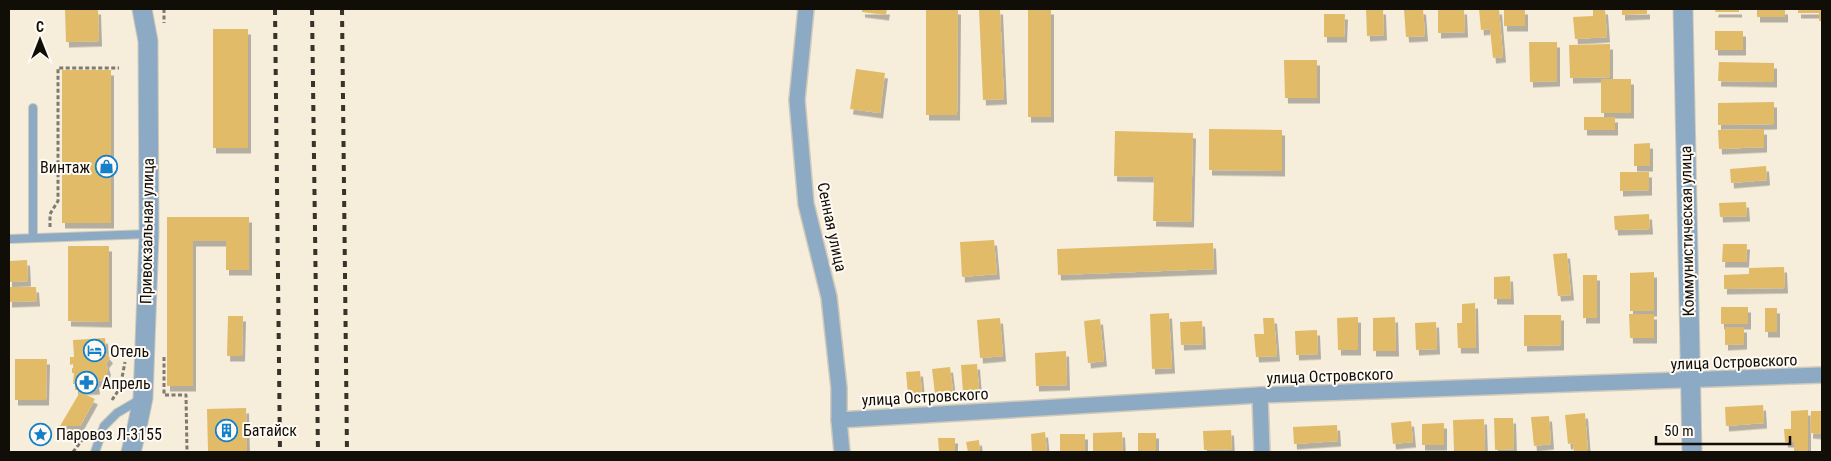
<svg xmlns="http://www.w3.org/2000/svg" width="1831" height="461" viewBox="0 0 1831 461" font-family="'Roboto Condensed',sans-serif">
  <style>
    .building { fill: #e2bb69; filter: url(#shadow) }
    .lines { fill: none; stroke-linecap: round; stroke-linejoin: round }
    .service-casing { stroke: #d1c9b9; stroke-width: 10 }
    .minor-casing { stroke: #d1c9b9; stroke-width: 18 }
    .tertiary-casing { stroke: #d1c9b9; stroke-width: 21 }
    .path { stroke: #7f796e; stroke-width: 3; stroke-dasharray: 4 2.5; stroke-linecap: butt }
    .service { stroke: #8daac4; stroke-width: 8 }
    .minor { stroke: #8daac4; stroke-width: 15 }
    .tertiary { stroke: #8daac4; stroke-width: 19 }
    .rail { stroke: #37332b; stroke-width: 4; stroke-dasharray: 6 6; stroke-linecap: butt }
    .labels { text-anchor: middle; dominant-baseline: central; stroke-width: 4; stroke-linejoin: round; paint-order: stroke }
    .poi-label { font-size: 16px; fill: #110e08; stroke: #fffbf4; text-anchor: start }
    .street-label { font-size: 16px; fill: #110e08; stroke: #fffbf4 }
  </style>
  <defs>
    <filter id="shadow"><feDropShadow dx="3" dy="5.5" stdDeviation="0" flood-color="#0004"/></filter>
  </defs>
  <rect width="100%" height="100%" fill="#f6eddb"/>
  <g class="building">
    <polygon points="65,9 98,9 99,41 66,42"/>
    <polygon points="862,9 887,9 886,15 862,12"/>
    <polygon points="926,9 958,9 957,115 926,115"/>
    <polygon points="979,9 1000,9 1004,99 983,100"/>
    <rect x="1028" y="9" width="23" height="108"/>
    <polygon points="1366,9 1383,9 1384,35 1367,36"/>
    <polygon points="1404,9 1423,9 1425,36 1406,37"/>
    <polygon points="1438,9 1464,9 1465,32 1438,33"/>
    <polygon points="1479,9 1499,9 1503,57 1493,58 1490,29 1481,30"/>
    <rect x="1504" y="9" width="21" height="17"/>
    <polygon points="1593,9 1605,9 1607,37 1575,39 1573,17 1593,16"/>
    <polygon points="1622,9 1647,9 1647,14 1622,15"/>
    <polygon points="1716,9 1739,9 1739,12 1715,12"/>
    <rect x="1757" y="9" width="28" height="8"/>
    <polygon points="1798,9 1822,9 1822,21 1819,21 1819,13 1798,13"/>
    <polygon points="1324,14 1345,14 1344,37 1324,37"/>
    <rect x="213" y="29" width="35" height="119"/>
    <rect x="1715" y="31" width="28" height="19"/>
    <polygon points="1529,42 1557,42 1557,81 1530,82"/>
    <polygon points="1610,44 1610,77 1570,78 1569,45"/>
    <polygon points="1284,60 1317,60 1317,98 1285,98"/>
    <polygon points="1719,62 1774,63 1774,82 1718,81"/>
    <polygon points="856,69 885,73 880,113 850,109"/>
    <rect x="62" y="70" width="49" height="153"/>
    <rect x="1601" y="79" width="30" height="34"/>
    <polygon points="1774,102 1774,124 1718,125 1718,103"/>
    <rect x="1584" y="117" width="31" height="13"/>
    <polygon points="1209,129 1282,130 1282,171 1209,170"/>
    <polygon points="1764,129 1764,147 1719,149 1718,130"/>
    <polygon points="1115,131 1193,133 1191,222 1153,221 1154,177 1114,176"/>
    <polygon points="1650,143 1650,166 1634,166 1634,144"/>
    <polygon points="1766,166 1767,180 1731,183 1730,169"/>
    <polygon points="1620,172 1649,172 1649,190 1620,191"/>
    <polygon points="1746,202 1747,216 1720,217 1719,203"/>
    <polygon points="1649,214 1650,229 1615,230 1614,216"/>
    <polygon points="167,217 249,217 249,270 226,270 226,241 193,241 193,386 167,386"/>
    <polygon points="994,240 997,274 962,277 960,242"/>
    <polygon points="1213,243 1214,269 1058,275 1057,249"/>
    <polygon points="1723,244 1747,244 1746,262 1722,262"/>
    <polygon points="68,246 109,246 109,322 68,321"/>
    <polygon points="1567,253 1571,295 1558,296 1553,254"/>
    <polygon points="27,260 28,281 9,282 9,261"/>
    <polygon points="1784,267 1785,288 1724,289 1724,275 1749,274 1749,268"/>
    <polygon points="1654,272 1654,311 1630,311 1630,273"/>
    <rect x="1583" y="275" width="14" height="43"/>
    <polygon points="1510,276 1511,299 1494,299 1494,277"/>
    <polygon points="9,287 36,287 37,301 9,302"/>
    <polygon points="1475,303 1476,348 1458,348 1457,323 1462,323 1462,304"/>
    <rect x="1721" y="307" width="27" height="17"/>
    <rect x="1765" y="308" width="12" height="24"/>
    <polygon points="1169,313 1172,368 1152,369 1150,314"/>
    <polygon points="1629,314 1654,314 1654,338 1630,338"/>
    <polygon points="1524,315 1561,315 1561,345 1524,346"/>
    <polygon points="228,316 243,316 242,356 227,356"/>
    <polygon points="1358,317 1358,350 1338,350 1337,318"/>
    <polygon points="1395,317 1396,351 1373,351 1373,318"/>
    <polygon points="1000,318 1003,356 980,358 977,320"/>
    <polygon points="1263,318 1274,318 1277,356 1256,357 1254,334 1264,334"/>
    <polygon points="1100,319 1104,361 1088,363 1084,321"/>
    <polygon points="1202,321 1203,344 1181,345 1180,322"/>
    <polygon points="1436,322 1437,349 1416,350 1415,323"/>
    <polygon points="1725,327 1744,327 1744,344 1725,345"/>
    <polygon points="1317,330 1318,354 1296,355 1295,331"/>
    <polygon points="105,338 106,353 110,358 106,363 108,370 104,379 96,382 97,389 75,390 75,384 73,384 74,373 72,373 72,368 74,368 73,364 70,365 70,357 74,357 73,340"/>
    <polygon points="1066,351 1067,385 1036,386 1035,353"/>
    <polygon points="15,359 47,359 46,400 15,400"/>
    <polygon points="977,364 979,390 963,392 961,365"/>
    <polygon points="950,367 953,392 935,394 932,369"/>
    <polygon points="920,371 922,393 908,395 906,372"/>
    <polygon points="80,392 95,399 80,426 60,426"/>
    <polygon points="1763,405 1764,423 1726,426 1725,407"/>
    <polygon points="246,408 247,452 208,452 207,409"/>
    <polygon points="1808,410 1808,452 1794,452 1794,442 1785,442 1784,429 1791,429 1791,411"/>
    <polygon points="1811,411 1822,411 1821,434 1810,433"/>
    <polygon points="1585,413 1588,452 1574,452 1573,443 1568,444 1565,415"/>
    <polygon points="1549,416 1551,444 1534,446 1531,417"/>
    <polygon points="1494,418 1513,418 1514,449 1495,450"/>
    <polygon points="1484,419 1485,452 1454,452 1453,420"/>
    <polygon points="1411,421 1413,442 1393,444 1391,423"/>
    <polygon points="1444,423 1444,445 1422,445 1422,424"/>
    <polygon points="1337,425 1338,441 1294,444 1293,427"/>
    <polygon points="1231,430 1232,449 1204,450 1203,431"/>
    <polygon points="1045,432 1047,452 1032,452 1031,434"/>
    <polygon points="1122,432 1123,452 1093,452 1093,433"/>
    <rect x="1138" y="433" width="18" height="19"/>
    <rect x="1060" y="434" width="25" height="18"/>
    <polygon points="938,438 955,438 955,452 939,452"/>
    <polygon points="979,440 980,452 968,452 966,442"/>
  </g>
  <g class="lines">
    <defs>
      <g id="service">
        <polyline points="33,108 33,238"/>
        <polyline points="9,239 149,234"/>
        <polyline points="95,452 104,426 117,413 141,399"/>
      </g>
      <g id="minor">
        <polyline points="806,9 797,100 806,204 829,297 839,388 839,420 842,452"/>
        <polyline points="1260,395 1262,452"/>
        <polyline points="839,420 1260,395 1822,375"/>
      </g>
      <g id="tertiary">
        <polyline points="1683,9 1692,452"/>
        <polyline points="131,452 136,432 143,398 149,234 148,41 142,9"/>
      </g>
    </defs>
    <use href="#service" class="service-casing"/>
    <use href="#minor" class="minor-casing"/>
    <use href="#tertiary" class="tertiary-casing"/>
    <g class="path">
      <polyline points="164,9 164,23"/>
      <polyline points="50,227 50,214 58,201 58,68 119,68"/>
      <polyline points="164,357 164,395 186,395 187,452"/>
      <polyline points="112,400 120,388 125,362"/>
      <polyline points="73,452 86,435"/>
    </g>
    <use href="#service" class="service"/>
    <use href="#minor" class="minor"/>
    <use href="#tertiary" class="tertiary"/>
    <g class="rail">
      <polyline points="275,9 280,452"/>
      <polyline points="312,9 318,452"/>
      <polyline points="342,9 347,452"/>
    </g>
  </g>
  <defs>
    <symbol id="shop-ring" viewBox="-11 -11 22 22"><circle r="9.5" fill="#fffbf4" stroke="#1480ca" stroke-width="1.5"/><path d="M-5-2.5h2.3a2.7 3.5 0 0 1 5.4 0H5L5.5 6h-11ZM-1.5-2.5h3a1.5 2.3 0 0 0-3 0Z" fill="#1480ca"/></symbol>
    <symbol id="hotel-ring" viewBox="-11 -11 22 22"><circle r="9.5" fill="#fffbf4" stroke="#1480ca" stroke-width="1.5"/><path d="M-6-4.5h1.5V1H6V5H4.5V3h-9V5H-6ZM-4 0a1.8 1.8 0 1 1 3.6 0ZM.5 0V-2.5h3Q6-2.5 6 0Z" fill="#1480ca"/></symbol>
    <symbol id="pharmacy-ring" viewBox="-11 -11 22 22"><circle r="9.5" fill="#fffbf4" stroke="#1480ca" stroke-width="1.5"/><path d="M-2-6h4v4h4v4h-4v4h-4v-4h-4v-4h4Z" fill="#1480ca"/></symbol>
    <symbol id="building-ring" viewBox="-11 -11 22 22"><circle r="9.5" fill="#fffbf4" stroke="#1480ca" stroke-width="1.5"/><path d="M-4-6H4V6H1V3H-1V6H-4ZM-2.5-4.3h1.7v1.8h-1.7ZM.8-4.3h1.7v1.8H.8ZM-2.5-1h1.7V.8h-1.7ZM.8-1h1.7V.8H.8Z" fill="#1480ca"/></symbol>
    <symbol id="sight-ring" viewBox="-11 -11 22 22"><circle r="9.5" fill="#fffbf4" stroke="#1480ca" stroke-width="1.5"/><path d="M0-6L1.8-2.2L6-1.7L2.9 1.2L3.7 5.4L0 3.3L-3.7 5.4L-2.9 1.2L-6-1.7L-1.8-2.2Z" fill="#1480ca"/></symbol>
  </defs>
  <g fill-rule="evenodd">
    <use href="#shop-ring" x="94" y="154" width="25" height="25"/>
    <use href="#hotel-ring" x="82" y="338" width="25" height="25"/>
    <use href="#pharmacy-ring" x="74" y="370" width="25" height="25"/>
    <use href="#building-ring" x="214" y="418" width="25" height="25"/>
    <use href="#sight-ring" x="28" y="422" width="25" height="25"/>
  </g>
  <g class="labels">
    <g class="poi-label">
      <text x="90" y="167" text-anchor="end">Винтаж</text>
      <text x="110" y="351">Отель</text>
      <text x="102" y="383">Апрель</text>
      <text x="243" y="430">Батайск</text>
      <text x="56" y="434">Паровоз Л-3155</text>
    </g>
    <g class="street-label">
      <text transform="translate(832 227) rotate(78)">Сенная улица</text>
      <text transform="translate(147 231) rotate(-89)">Привокзальная улица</text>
      <text transform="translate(1687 231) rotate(-91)">Коммунистическая улица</text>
      <text transform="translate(1734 362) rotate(-2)">улица Островского</text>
      <text transform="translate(1330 376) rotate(-2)">улица Островского</text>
      <text transform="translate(925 397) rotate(-3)">улица Островского</text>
    </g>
  </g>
  <rect width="1831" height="461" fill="none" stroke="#110e08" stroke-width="20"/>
  <g transform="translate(40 40)" stroke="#fffbf4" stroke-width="4" paint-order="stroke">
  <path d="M0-4L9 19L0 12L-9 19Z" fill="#110e08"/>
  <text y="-8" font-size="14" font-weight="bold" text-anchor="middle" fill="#110e08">С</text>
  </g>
  <path d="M1656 436v8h134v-8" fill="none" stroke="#110e08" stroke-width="2.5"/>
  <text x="1664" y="436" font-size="15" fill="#110e08" stroke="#fffbf4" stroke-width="4" paint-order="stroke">50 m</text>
</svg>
